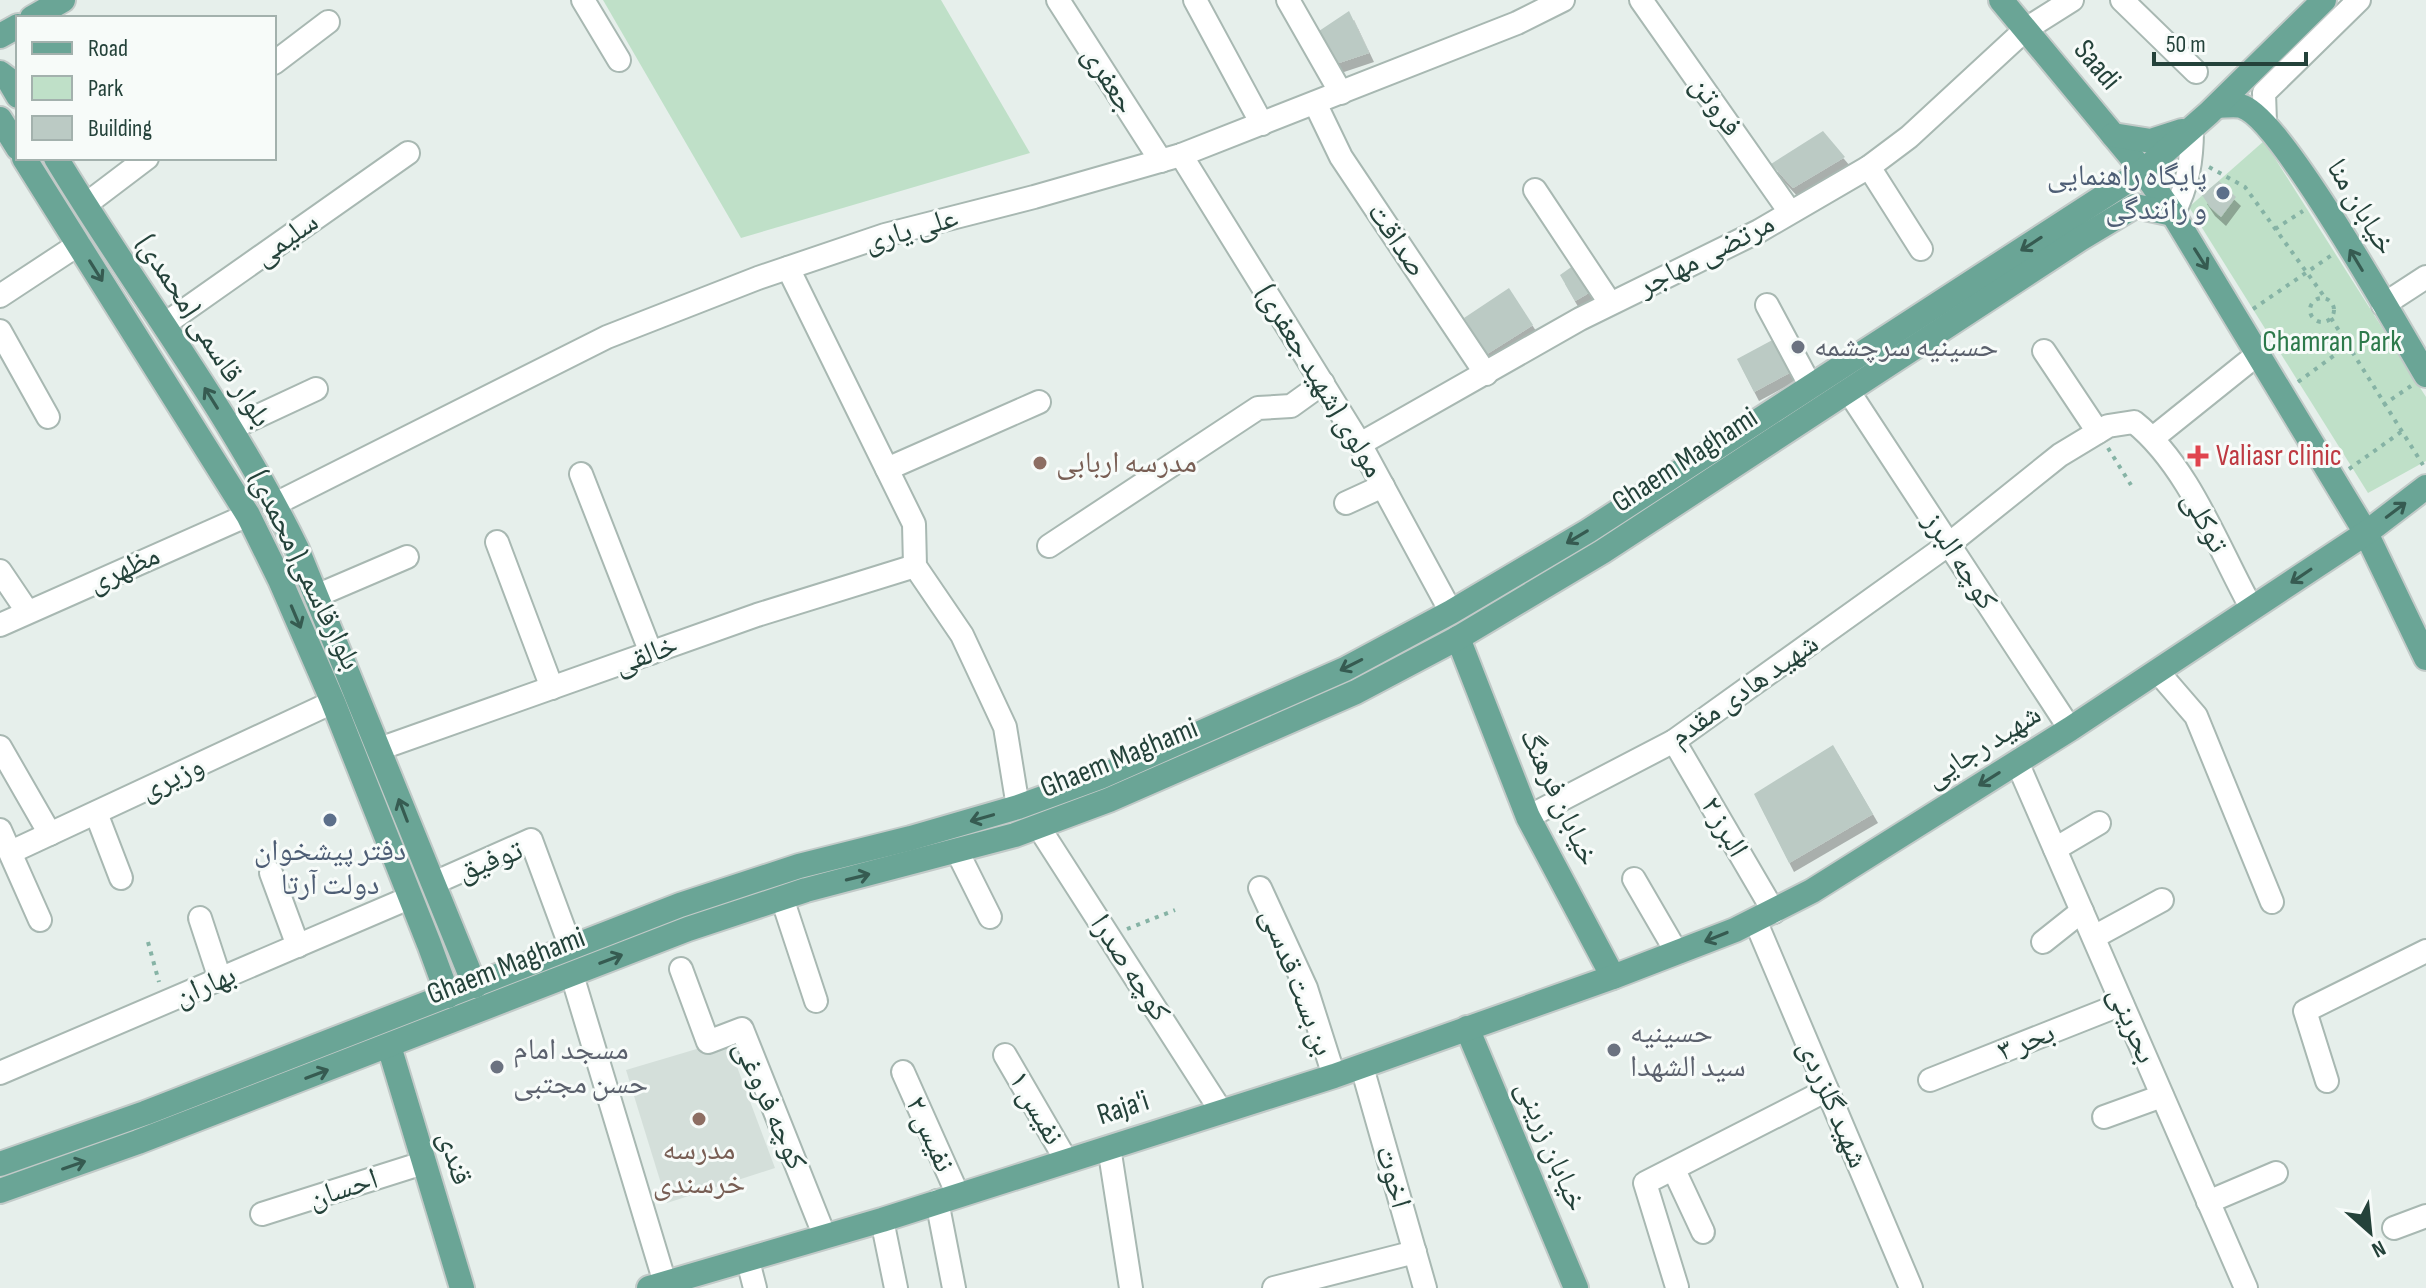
<svg xmlns="http://www.w3.org/2000/svg" width="2426" height="1288" viewBox="0 0 2426 1288" font-family="'Sofia Sans Condensed','Noto Naskh Arabic',sans-serif">
  <style>
    .built { fill: #d4dfda }
    .green { fill: #bfe0c8 }
    .building { fill: #bbcac4; filter: url(#shadow) }
    .lines { fill: none; stroke-linecap: round; stroke-linejoin: round }
    .minor-casing { stroke: #a8b8b2; stroke-width: 26 }
    .major-casing { stroke: #c2cac8; stroke-width: 28 }
    .path { stroke: #86b3a5; stroke-width: 4; stroke-dasharray: 4 6; stroke-linecap: butt }
    .minor { stroke: #fff; stroke-width: 22 }
    .major { stroke: #6aa596; stroke-width: 24 }
    .oneway { stroke: #365b51 }
    .service-dot { fill: #5c6f8a; stroke: #f7fbf9; stroke-width: 3 }
    .worship-dot { fill: #6b7280; stroke: #f7fbf9; stroke-width: 3 }
    .health-dot { fill: #e0444e; stroke: #f7fbf9; stroke-width: 3 }
    .education-dot { fill: #8d6e63; stroke: #f7fbf9; stroke-width: 3 }
    .labels { text-anchor: middle; dominant-baseline: central; stroke-width: 6; stroke-linejoin: round; paint-order: stroke }
    .street-label { font-size: 30px; fill: #24423a; stroke: #f7fbf9 }
    .service-label { font-size: 30px; fill: #4e5e75; stroke: #f7fbf9; text-anchor: end }
    .park-label { font-size: 30px; fill: #2d7a4b; stroke: #f7fbf9 }
    .worship-label { font-size: 30px; fill: #5b616d; stroke: #f7fbf9; text-anchor: start }
    .health-label { font-size: 30px; fill: #be3a42; stroke: #f7fbf9; text-anchor: start }
    .education-label { font-size: 30px; fill: #785e54; stroke: #f7fbf9; text-anchor: start }
  </style>
  <defs>
    <filter id="shadow"><feDropShadow dx="5" dy="9" stdDeviation="0" flood-color="#0004"/></filter>
  </defs>
  <rect width="100%" height="100%" fill="#e6efeb"/>
  <polygon class="built" points="727,1040 775,1168 667,1203 626,1070"/>
  <g class="green">
    <polygon points="603,0 941,0 1030,153 741,238"/>
    <polygon points="2264,141 2426,397 2426,461 2368,493 2189,207"/>
  </g>
  <g class="building">
    <polygon points="1349,11 1369,53 1333,65 1316,33"/>
    <polygon points="1823,131 1845,157 1793,188 1771,164"/>
    <polygon points="2219,181 2236,197 2221,217 2210,207 2202,195"/>
    <polygon points="1577,263 1594,290 1575,301 1560,275"/>
    <polygon points="1509,288 1533,325 1487,354 1464,318"/>
    <polygon points="1778,337 1795,370 1754,392 1737,359"/>
    <polygon points="1833,745 1873,814 1789,863 1754,794"/>
  </g>
  <g class="lines">
    <defs>
      <g id="minor">
        <polyline points="583,0 619,60"/>
        <polyline points="1058,0 1161,161"/>
        <polyline points="1195,0 1262,124"/>
        <polyline points="1288,0 1341,93"/>
        <polyline points="1641,0 1790,212"/>
        <polyline points="2122,0 2196,72"/>
        <polyline points="274,63 328,22"/>
        <polyline points="1315,103 1341,157 1486,374"/>
        <polyline points="2265,122 2264,93 2359,0"/>
        <polyline points="1181,155 1360,444 1451,612"/>
        <polyline points="1869,167 1921,249"/>
        <polyline points="1535,190 1610,303"/>
        <polyline points="85,205 147,158"/>
        <path d="M2173,214C2188,186 2192,160 2192,129"/>
        <polyline points="788,268 914,524 915,566 962,635 1005,727 1018,807"/>
        <polyline points="0,296 79,244"/>
        <polyline points="1767,305 1811,387"/>
        <polyline points="2383,305 2426,277"/>
        <polyline points="165,324 408,153"/>
        <polyline points="0,331 48,417"/>
        <polyline points="2044,351 2098,432"/>
        <polyline points="1849,392 2070,729"/>
        <polyline points="230,429 316,389"/>
        <polyline points="2153,438 2259,353"/>
        <polyline points="1360,444 1580,319 1759,231 1869,167 1909,137 2026,29 2072,0"/>
        <polyline points="887,469 1039,402"/>
        <polyline points="581,474 651,653"/>
        <polyline points="1346,503 1383,486"/>
        <polyline points="275,504 607,337 758,278 885,235 1034,197 1181,155 1517,23 1563,0"/>
        <polyline points="497,542 552,688"/>
        <polyline points="1049,546 1258,408 1291,406 1323,383"/>
        <polyline points="0,571 27,611"/>
        <polyline points="316,596 407,557"/>
        <polyline points="0,625 248,515"/>
        <polyline points="2158,672 2196,716 2272,902"/>
        <polyline points="1674,741 1774,912"/>
        <polyline points="0,747 50,834"/>
        <polyline points="379,749 757,615 915,566"/>
        <polyline points="2017,762 2246,1288"/>
        <polyline points="96,813 121,878"/>
        <path d="M1528,817L1674,741L1949,544L2060,455L2108,426L2134,422C2189,466 2218,548 2252,609"/>
        <polyline points="1038,826 1221,1111"/>
        <polyline points="0,830 40,920"/>
        <polyline points="2055,849 2099,823"/>
        <polyline points="957,851 990,917"/>
        <polyline points="11,852 333,702"/>
        <polyline points="271,873 298,946"/>
        <polyline points="1634,879 1677,953"/>
        <polyline points="434,883 531,840 571,948"/>
        <polyline points="1260,888 1306,988 1334,1076"/>
        <polyline points="782,898 816,1001"/>
        <polyline points="200,918 220,979"/>
        <polyline points="1755,920 1911,1288"/>
        <polyline points="2094,937 2162,900"/>
        <polyline points="2043,942 2082,911"/>
        <polyline points="681,969 708,1042 742,1029 825,1237"/>
        <polyline points="572,975 665,1283"/>
        <polyline points="1005,1055 1066,1160"/>
        <polyline points="1362,1067 1425,1288"/>
        <polyline points="903,1072 958,1195"/>
        <polyline points="0,1073 409,898"/>
        <polyline points="1930,1080 2122,1004"/>
        <polyline points="2327,1081 2305,1011 2426,951"/>
        <polyline points="2104,1117 2162,1096"/>
        <polyline points="1109,1147 1131,1288"/>
        <polyline points="1674,1170 1703,1232"/>
        <polyline points="937,1201 954,1288"/>
        <polyline points="2208,1202 2276,1173"/>
        <polyline points="262,1214 423,1163"/>
        <polyline points="882,1220 896,1288"/>
        <polyline points="2394,1228 2426,1216"/>
        <polyline points="748,1261 755,1288"/>
        <polyline points="1677,1287 1645,1183 1827,1090"/>
        <polyline points="1274,1288 1415,1252"/>
      </g>
      <g id="major">
        <polyline points="2001,0 2143,171 2173,214 2366,533 2426,658"/>
        <polyline points="32,18 63,0"/>
        <polyline points="0,36 18,26"/>
        <polyline points="0,73 8,79 18,96"/>
        <path d="M2217,106C2224,106 2234,104 2241,106C2280,116 2399,330 2426,375"/>
        <polyline points="0,119 18,148"/>
        <polyline points="2113,135 2151,141 2182,131"/>
        <polyline points="24,158 248,515 280,580 333,702 429,944 448,996"/>
        <path d="M56,158C135,289 230,411 297,549L475,986"/>
        <polyline points="1458,638 1528,817 1613,977"/>
        <polyline points="1467,1028 1576,1288"/>
        <polyline points="389,1046 462,1288"/>
        <polyline points="0,1164 145,1113 680,905 799,866 911,838 1018,807 1100,777 1345,669 1451,612 1588,531 2143,171 2209,113 2324,0"/>
        <polyline points="0,1191 138,1142 688,929 806,890 1015,835 1109,800 1356,692 1458,638 1602,552 2080,239 2135,206 2173,214"/>
        <polyline points="649,1288 882,1220 1334,1076 1613,977 1735,930 1812,891 2070,729 2366,533 2426,487"/>
      </g>
    </defs>
    <use href="#minor" class="minor-casing"/>
    <use href="#major" class="major-casing"/>
    <g class="path">
      <polyline points="2209,167 2245,187 2326,299"/>
      <polyline points="2275,229 2303,211"/>
      <circle cx="2322" cy="310" r="12"/>
      <polyline points="2253,309 2332,255"/>
      <polyline points="2331,318 2423,465"/>
      <polyline points="2298,382 2347,346"/>
      <polyline points="2383,405 2411,386"/>
      <polyline points="2108,448 2131,485"/>
      <polyline points="2349,469 2401,432"/>
      <polyline points="1127,929 1175,910"/>
      <polyline points="148,942 159,982"/>
    </g>
    <use href="#minor" class="minor"/>
    <use href="#major" class="major"/>
  </g>
  <defs><path id="oneway-shaft" d="M-6 0H5M1.5-3L5.5 0L1.5 3" fill="none" stroke-width="1.6" stroke-linecap="round" stroke-linejoin="round" transform="scale(2)"/></defs>
  <g class="oneway">
    <use href="#oneway-shaft" transform="translate(2031 244) rotate(147)"/>
    <use href="#oneway-shaft" transform="translate(2201 259) rotate(58)"/>
    <use href="#oneway-shaft" transform="translate(2356 260) rotate(-121)"/>
    <use href="#oneway-shaft" transform="translate(96 271) rotate(58)"/>
    <use href="#oneway-shaft" transform="translate(211 398) rotate(-122)"/>
    <use href="#oneway-shaft" transform="translate(2396 510) rotate(-37)"/>
    <use href="#oneway-shaft" transform="translate(1577 537) rotate(149)"/>
    <use href="#oneway-shaft" transform="translate(2301 576) rotate(146)"/>
    <use href="#oneway-shaft" transform="translate(296 617) rotate(67)"/>
    <use href="#oneway-shaft" transform="translate(1351 665) rotate(153)"/>
    <use href="#oneway-shaft" transform="translate(1989 779) rotate(148)"/>
    <use href="#oneway-shaft" transform="translate(403 810) rotate(-111)"/>
    <use href="#oneway-shaft" transform="translate(982 818) rotate(164)"/>
    <use href="#oneway-shaft" transform="translate(858 877) rotate(-14)"/>
    <use href="#oneway-shaft" transform="translate(1716 937) rotate(158)"/>
    <use href="#oneway-shaft" transform="translate(611 959) rotate(-21)"/>
    <use href="#oneway-shaft" transform="translate(317 1074) rotate(-21)"/>
    <use href="#oneway-shaft" transform="translate(74 1165) rotate(-19)"/>
  </g>
  <g class="service-dot">
    <circle cx="2223" cy="193" r="8"/>
    <circle cx="330" cy="820" r="8"/>
  </g>
  <g class="worship-dot">
    <circle cx="1798" cy="347" r="8"/>
    <circle cx="1614" cy="1050" r="8"/>
    <circle cx="497" cy="1067" r="8"/>
  </g>
  <path class="health-dot" d="M2194 444h8v8h8v8h-8v8h-8v-8h-8v-8h8z"/>
  <g class="education-dot">
    <circle cx="1040" cy="463" r="8"/>
    <circle cx="699" cy="1119" r="8"/>
  </g>
  <g class="labels">
    <g class="street-label">
      <text transform="translate(2097 65) rotate(50)">Saadi</text>
      <text transform="translate(1109 80) rotate(58)">جعفری</text>
      <text transform="translate(1716 106) rotate(55)">فروتن</text>
      <text transform="translate(2361 207) rotate(59)">خیابان منا</text>
      <text transform="translate(911 230) rotate(-16)">علی یاری</text>
      <text transform="translate(286 239) rotate(-35)">سلیمی</text>
      <text transform="translate(1397 240) rotate(56)">صداقت</text>
      <text transform="translate(1706 255) rotate(-27)">مرتضی مهاجر</text>
      <text transform="translate(204 331) rotate(57)">بلوار قاسمی (محمدی)</text>
      <text transform="translate(1320 381) rotate(59)">مولوی (شهید جعفری)</text>
      <text transform="translate(1685 460) rotate(-33)">Ghaem Maghami</text>
      <text transform="translate(2205 522) rotate(62)">توکلی</text>
      <text transform="translate(1960 561) rotate(57)">کوچه البرز</text>
      <text transform="translate(124 569) rotate(-24)">مظهری</text>
      <text transform="translate(305 570) rotate(64)">بلوارقاسمی( محمدی)</text>
      <text transform="translate(646 655) rotate(-20)">خالقی</text>
      <text transform="translate(1744 690) rotate(-35)">شهید هادی مقدم</text>
      <text transform="translate(1983 746) rotate(-32)">شهید رجایی</text>
      <text transform="translate(1119 758) rotate(-22)">Ghaem Maghami</text>
      <text transform="translate(172 778) rotate(-25)">وزیری</text>
      <text transform="translate(1559 797) rotate(65)">خیابان فرهنگ</text>
      <text transform="translate(1724 827) rotate(60)">البرز ۲</text>
      <text transform="translate(490 861) rotate(-21)">توفیق</text>
      <text transform="translate(506 966) rotate(-21)">Ghaem Maghami</text>
      <text transform="translate(1130 968) rotate(57)">کوچه صدرا</text>
      <text transform="translate(1297 982) rotate(69)">بن بست قدسی</text>
      <text transform="translate(205 986) rotate(-23)">بهاران</text>
      <text transform="translate(2132 1025) rotate(67)">بحرینی</text>
      <text transform="translate(2026 1042) rotate(-22)">بحر ۳</text>
      <text transform="translate(1833 1104) rotate(67)">شهید گلزردی</text>
      <text transform="translate(770 1105) rotate(66)">کوچه فروغی</text>
      <text transform="translate(1036 1108) rotate(60)">نفیس ‍۱</text>
      <text transform="translate(1123 1108) rotate(-18)">Raja'i</text>
      <text transform="translate(930 1134) rotate(66)">نفیس ۲</text>
      <text transform="translate(1551 1146) rotate(67)">خیابان زرینی</text>
      <text transform="translate(455 1158) rotate(73)">قندی</text>
      <text transform="translate(1393 1177) rotate(74)">اخوت</text>
      <text transform="translate(343 1189) rotate(-18)">احسان</text>
    </g>
    <g class="service-label">
      <text x="2207" y="176">پایگاه راهنمایی<tspan x="2207" dy="34">و رانندگی</tspan></text>
      <text x="330" y="851" text-anchor="middle">دفتر پیشخوان<tspan x="330" dy="34">دولت آرتا</tspan></text>
    </g>
    <g class="park-label">
      <text x="2332" y="342">Chamran Park</text>
    </g>
    <g class="worship-label">
      <text x="1814" y="347">حسینیه سرچشمه</text>
      <text x="1630" y="1033">حسینیه<tspan x="1630" dy="34">سید الشهدا</tspan></text>
      <text x="513" y="1050">مسجد امام<tspan x="513" dy="34">حسن مجتبی</tspan></text>
    </g>
    <g class="health-label">
      <text x="2216" y="456">Valiasr clinic</text>
    </g>
    <g class="education-label">
      <text x="1056" y="463">مدرسه اربابی</text>
      <text x="699" y="1150" text-anchor="middle">مدرسه<tspan x="699" dy="34">خرسندی</tspan></text>
    </g>
  </g>
  <rect x="16" y="16" width="260" height="144" fill="#f7fbf9" stroke="#a3b1ad" stroke-width="2"/>
  <rect x="32" y="42" width="40" height="12" fill="#6aa596" stroke="#a3b1ad" stroke-width="2"/>
  <text x="88" y="56" font-size="24" fill="#24423a">Road</text>
  <rect x="32" y="76" width="40" height="24" fill="#bfe0c8" stroke="#a3b1ad" stroke-width="2"/>
  <text x="88" y="96" font-size="24" fill="#24423a">Park</text>
  <rect x="32" y="116" width="40" height="24" fill="#bbcac4" stroke="#a3b1ad" stroke-width="2"/>
  <text x="88" y="136" font-size="24" fill="#24423a">Building</text>
  <g transform="translate(2370 1232) rotate(153)" stroke="#f7fbf9" stroke-width="6" paint-order="stroke">
  <path d="M0-6L14 30L0 20L-14 30Z" fill="#24423a"/>
  <text y="-12" font-size="22" font-weight="bold" text-anchor="middle" fill="#24423a">N</text>
  </g>
  <path d="M2154 52v12h152v-12" fill="none" stroke="#24423a" stroke-width="4"/>
  <text x="2166" y="52" font-size="24" fill="#24423a" stroke="#f7fbf9" stroke-width="6" paint-order="stroke">50 m</text>
</svg>
